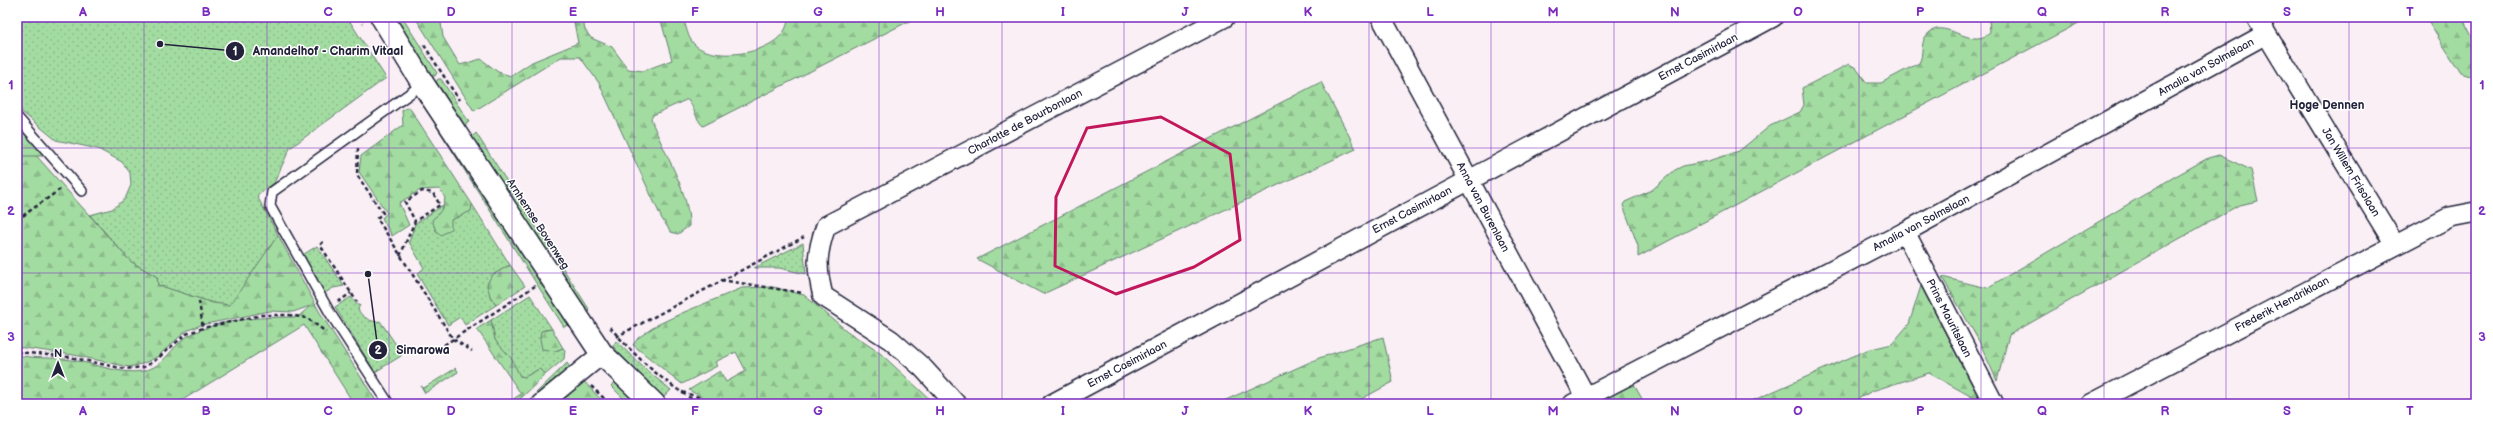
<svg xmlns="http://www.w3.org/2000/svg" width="2493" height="421" viewBox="0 0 2493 421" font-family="'Balsamiq Sans',sans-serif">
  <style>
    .grass { fill: url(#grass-dots); stroke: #627f6e }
    .forest { fill: url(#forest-firs); stroke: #627f6e }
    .park { fill: url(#park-tufts); stroke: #627f6e }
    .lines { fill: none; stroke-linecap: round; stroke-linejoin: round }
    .lane-casing { stroke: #22223b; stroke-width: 12 }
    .street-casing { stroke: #22223b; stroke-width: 22 }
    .secondary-casing { stroke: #22223b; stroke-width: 25 }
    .path { stroke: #22223b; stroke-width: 2.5; stroke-dasharray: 4 3; stroke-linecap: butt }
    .lane { stroke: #fff; stroke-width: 9 }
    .street { stroke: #fff; stroke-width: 19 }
    .secondary { stroke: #fff; stroke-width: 22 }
    .marked { fill: none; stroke: #c2185b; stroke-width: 3; stroke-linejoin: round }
    .grid { fill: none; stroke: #7b2cbf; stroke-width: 1; stroke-opacity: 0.55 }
    .labels { text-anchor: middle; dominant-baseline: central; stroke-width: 3; stroke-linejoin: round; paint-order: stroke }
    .street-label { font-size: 11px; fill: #22223b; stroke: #fff }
    .neighbourhood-label { font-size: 12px; font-weight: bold; fill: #22223b; stroke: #fff }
    .leader { fill: none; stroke: #22223b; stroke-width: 1.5 }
    .callout-dot { fill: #22223b; stroke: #fff; stroke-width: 1.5 }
    .mark-label { font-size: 12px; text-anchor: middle; font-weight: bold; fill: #fff }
    .callout-label { font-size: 12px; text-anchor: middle; font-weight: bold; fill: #22223b; stroke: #fff; stroke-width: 3; stroke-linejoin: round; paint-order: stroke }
    .neatline { fill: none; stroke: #7b2cbf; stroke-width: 1.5 }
    .grid-label { font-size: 13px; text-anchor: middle; font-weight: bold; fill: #7b2cbf }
  </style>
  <defs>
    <pattern id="grass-dots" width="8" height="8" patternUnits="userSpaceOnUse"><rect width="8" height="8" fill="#a3dca1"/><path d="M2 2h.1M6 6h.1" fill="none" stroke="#8cbc8c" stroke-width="1.8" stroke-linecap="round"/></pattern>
    <pattern id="forest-firs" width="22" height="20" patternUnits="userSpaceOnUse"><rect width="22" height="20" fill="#a3dca1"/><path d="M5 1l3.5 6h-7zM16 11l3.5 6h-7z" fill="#8cbc8c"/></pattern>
    <pattern id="park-tufts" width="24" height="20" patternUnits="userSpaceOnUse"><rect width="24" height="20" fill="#a3dca1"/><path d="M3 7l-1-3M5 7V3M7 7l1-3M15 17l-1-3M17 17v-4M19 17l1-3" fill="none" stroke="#8cbc8c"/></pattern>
  </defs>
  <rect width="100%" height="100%" fill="#f9eff5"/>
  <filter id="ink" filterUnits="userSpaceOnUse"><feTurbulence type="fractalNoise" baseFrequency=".025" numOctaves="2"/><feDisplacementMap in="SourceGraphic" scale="8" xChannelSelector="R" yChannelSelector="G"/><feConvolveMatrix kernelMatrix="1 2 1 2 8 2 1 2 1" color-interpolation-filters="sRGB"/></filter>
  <g filter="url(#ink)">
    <g class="grass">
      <polygon points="17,17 347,17 386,78 290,148 274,183 257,196 278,235 234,302 230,305 213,303 157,285 157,277 130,261 90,215 112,209 125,199 131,185 130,173 122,162 98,149 56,140 17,108"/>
      <polygon points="394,17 402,17 437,73 435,76 432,76"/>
      <polygon points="438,79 441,79 469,122 465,125 436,82"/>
      <polygon points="422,95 573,322 564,327 418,97"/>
      <polygon points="476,133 550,249 546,251 472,137"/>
      <polygon points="472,204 510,265 493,275 490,296 496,305 465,325 460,317 448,325 417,274 424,268 409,242 415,224 443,205 441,212 451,220 470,211"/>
      <polygon points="803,243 806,274 779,268 754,268"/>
      <polygon points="317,246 344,286 333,288 325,293 301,256"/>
      <polygon points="557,259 589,309 586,311 552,262"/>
      <polygon points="530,295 552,329 544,330 555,351 563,348 565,350 564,359 546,374 539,369 525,377 520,376 495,340 491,320"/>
      <path d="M351,297L357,305H360L358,309C360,316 373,324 380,321L401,352V356L375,372L335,307Z"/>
      <polygon points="616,341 645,369 671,390 663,398 617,351 613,346"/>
      <polygon points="567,363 571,369 537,395 536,393"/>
      <polygon points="456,368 458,372 425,393 421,386 424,388"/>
    </g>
    <g class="forest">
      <path d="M415,17H445L441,23L443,37L460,65L481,59L498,72L511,76L532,62L578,43L573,17H582L585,30L591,38L612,47L628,69L643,71L672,60L660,17H682C687,26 687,38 695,45C716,64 789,53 788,17H917L703,126C696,120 694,107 688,99L653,115L651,119C663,152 690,192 689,226L678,234L671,232L662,219L599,83L580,57H561L474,111Z"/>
      <path d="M1989,17H2090L1638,257V246L1623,205L1625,202L1652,190L1675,170L1683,166L1709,161L1739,151L1770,126L1800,112L1804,105L1802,88L1849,64L1856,68L1867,83H1881L1919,63C1924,55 1920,44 1926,36C1943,14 1969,51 1990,33Z"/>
      <polygon points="2425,17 2462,17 2476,44 2476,78 2461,73"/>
      <polygon points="1321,82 1356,149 1043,294 977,259"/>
      <path d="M409,107L472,204L471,211L451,220V229L441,235L436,231L432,220C440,213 443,209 445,198L440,189L420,190L399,203L409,225L392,236L382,218L387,213L359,172L361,156L403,125L402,110Z"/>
      <path d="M17,134L130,261L157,277L158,285L213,303L230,305L278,235L319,311L378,404H354L304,325L176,404H17V355C35,359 53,357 71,360C95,363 119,375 143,371C166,366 170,347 188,336C219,318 263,317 298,317L310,306L293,312L270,311L201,325L186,331L157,357L142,364L129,367L74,355L17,347Z"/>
      <polygon points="2219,155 2251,170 2258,201 2239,205 2009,335 1997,381 1979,341 1942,277 1987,288 2174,177 2208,158"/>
      <polygon points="510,265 525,286 496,305 490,296 487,284 492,275"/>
      <polygon points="1921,286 1981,402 1929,373 1872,391 1849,404 1745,404 1867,350 1892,344 1909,324"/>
      <polygon points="773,287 804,295 847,331 880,353 935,404 706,404 701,401 703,398 689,390 720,371 726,382 746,371 736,352 715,362 717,366 682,384 633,345 638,338 657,325 682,313 742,288"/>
      <polygon points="491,320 495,340 511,358 520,376 525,377 539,369 546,374 515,404 506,404 521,394 477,329"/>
      <polygon points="552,329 563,348 555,351 542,349 540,339 541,331"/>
      <polygon points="1383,337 1393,382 1352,404 1217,404 1319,358"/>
      <polygon points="609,372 643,404 629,404 611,386 615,381 607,374"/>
      <polygon points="580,377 605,404 546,404"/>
      <polygon points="1633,383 1645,404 1593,404"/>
    </g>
    <polygon class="park" points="17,116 49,156 17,156"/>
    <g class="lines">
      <defs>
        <g id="lane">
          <polyline points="17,117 82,191"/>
          <polyline points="389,404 330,313 270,206 272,192 423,84"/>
        </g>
        <g id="street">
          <polyline points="1381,17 1586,397"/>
          <polyline points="2256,17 2395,245"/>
          <polyline points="1905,232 1994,404"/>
          <polyline points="541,404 602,354"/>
          <path d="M956,404L923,368L891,340L823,296C816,268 816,254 826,226L1225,17"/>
          <polyline points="1052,404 1773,17"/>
          <polyline points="1573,404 1905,232 2266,34"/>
          <polyline points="2091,404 2450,217 2476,212"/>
        </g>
        <polyline id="secondary" points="382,17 423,84 602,354 654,404"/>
      </defs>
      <use href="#lane" class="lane-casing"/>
      <use href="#street" class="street-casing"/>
      <use href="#secondary" class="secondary-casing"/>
      <g class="path">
        <polyline points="359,17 363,23"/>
        <polyline points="424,45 459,100"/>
        <polyline points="358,148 357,175 383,213 377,218 453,339 472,351"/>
        <polyline points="17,220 62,188"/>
        <polyline points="323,242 320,245 357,302"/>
        <polyline points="400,256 415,221 440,205 433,193 422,191 405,202 415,221"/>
        <polyline points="721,280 803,293"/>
        <polyline points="199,301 203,328"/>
        <polyline points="338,302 351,293"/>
        <path d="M610,327C636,358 666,384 700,404"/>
        <polyline points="616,337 804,237"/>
        <polyline points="444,345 535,286"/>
        <polyline points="17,352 69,357 125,369 144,367 157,359 186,334 203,328 262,315 289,315 307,318 326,332"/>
        <polyline points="591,386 610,404"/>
        <polyline points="682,392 720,404"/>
      </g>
      <use href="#lane" class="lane"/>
      <use href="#street" class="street"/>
      <use href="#secondary" class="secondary"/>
    </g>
  </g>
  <path class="marked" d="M1161,117L1230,154L1240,240L1194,267L1116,294L1055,266L1056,197L1087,128Z"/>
  <path class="grid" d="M144,17V404M267,17V404M389,17V404M512,17V404M634,17V404M757,17V404M879,17V404M1002,17V404M1124,17V404M1246,17V404M1369,17V404M1491,17V404M1614,17V404M1736,17V404M1859,17V404M1981,17V404M2104,17V404M2226,17V404M2349,17V404M17,148H2476M17,273H2476"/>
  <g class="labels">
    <g class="street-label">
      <text transform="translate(1698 57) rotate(-28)">Ernst Casimirlaan</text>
      <text transform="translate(2206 67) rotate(-29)">Amalia van Solmslaan</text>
      <text transform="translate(1025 122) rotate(-28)">Charlotte de Bourbonlaan</text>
      <text transform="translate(2351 172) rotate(59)">Jan Willem Frisolaan</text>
      <text transform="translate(1483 207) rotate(62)">Anna van Burenlaan</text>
      <text transform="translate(1412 210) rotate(-28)">Ernst Casimirlaan</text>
      <text transform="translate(1921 223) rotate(-28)">Amalia van Solmslaan</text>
      <text transform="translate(538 224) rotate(57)">Arnhemse Bovenweg</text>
      <text transform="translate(2282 304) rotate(-28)">Frederik Hendriklaan</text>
      <text transform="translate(1949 318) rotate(63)">Prins Mauritslaan</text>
      <text transform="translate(1127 364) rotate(-28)">Ernst Casimirlaan</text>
    </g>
    <g class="neighbourhood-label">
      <text x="2327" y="105">Hoge Dennen</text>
    </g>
  </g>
  <path class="leader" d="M160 44L235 51M368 274L378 350"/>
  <g class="callout-dot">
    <circle cx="160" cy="44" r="4"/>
    <circle cx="368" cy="274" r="4"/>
    <circle cx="235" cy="51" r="10"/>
    <circle cx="378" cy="350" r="10"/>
  </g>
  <g class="mark-label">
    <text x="235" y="55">1</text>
    <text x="378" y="354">2</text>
  </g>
  <g class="callout-label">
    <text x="328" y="55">Amandelhof - Charim Vitaal</text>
    <text x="423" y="354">Simarowa</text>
  </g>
  <rect width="2493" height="421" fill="none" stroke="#fff" stroke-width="44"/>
  <g transform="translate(58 363)" stroke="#ffffff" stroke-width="3" paint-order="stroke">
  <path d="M0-3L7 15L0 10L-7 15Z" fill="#22223b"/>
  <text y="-6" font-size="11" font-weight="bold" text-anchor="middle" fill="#22223b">N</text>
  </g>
  <rect x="22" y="22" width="2449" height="377" class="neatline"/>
  <g class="grid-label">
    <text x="83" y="16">A</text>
    <text x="206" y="16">B</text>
    <text x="328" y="16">C</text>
    <text x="451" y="16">D</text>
    <text x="573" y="16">E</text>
    <text x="695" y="16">F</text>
    <text x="818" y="16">G</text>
    <text x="940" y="16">H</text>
    <text x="1063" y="16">I</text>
    <text x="1185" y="16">J</text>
    <text x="1308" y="16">K</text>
    <text x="1430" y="16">L</text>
    <text x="1553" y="16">M</text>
    <text x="1675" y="16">N</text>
    <text x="1798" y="16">O</text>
    <text x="1920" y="16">P</text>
    <text x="2042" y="16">Q</text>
    <text x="2165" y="16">R</text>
    <text x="2287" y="16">S</text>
    <text x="2410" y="16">T</text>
    <text x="11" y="89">1</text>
    <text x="2482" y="89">1</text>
    <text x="11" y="215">2</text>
    <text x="2482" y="215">2</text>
    <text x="11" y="341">3</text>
    <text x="2482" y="341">3</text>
    <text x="83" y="415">A</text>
    <text x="206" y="415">B</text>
    <text x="328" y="415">C</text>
    <text x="451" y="415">D</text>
    <text x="573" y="415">E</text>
    <text x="695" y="415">F</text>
    <text x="818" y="415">G</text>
    <text x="940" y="415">H</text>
    <text x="1063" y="415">I</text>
    <text x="1185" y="415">J</text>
    <text x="1308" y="415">K</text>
    <text x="1430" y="415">L</text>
    <text x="1553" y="415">M</text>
    <text x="1675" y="415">N</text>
    <text x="1798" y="415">O</text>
    <text x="1920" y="415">P</text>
    <text x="2042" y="415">Q</text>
    <text x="2165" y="415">R</text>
    <text x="2287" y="415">S</text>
    <text x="2410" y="415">T</text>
  </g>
</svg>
